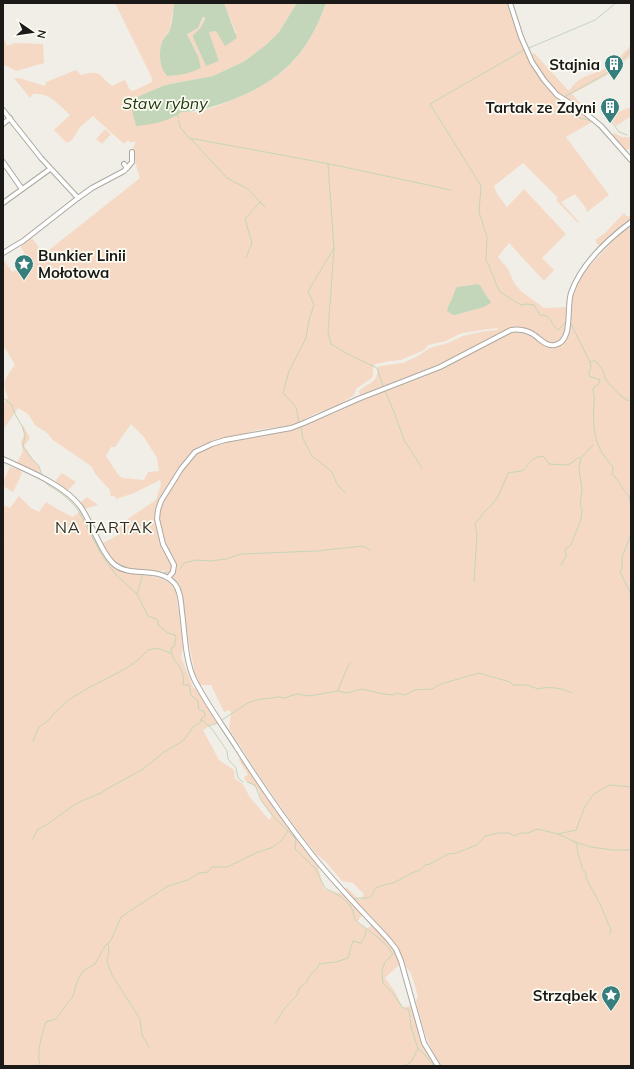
<svg xmlns="http://www.w3.org/2000/svg" width="634" height="1069" viewBox="0 0 634 1069" font-family="Mulish,sans-serif">
  <style>
    .green { fill: #f6d9c4; fill-rule: evenodd }
    .water { fill: #c3d6ba }
    .lines { fill: none; stroke-linecap: round; stroke-linejoin: round }
    .stream { stroke: #c3d6ba; stroke-width: 1 }
    .minor-casing { stroke: #aba9a1; stroke-width: 6 }
    .minor { stroke: #fff; stroke-width: 4 }
    .labels { text-anchor: middle; dominant-baseline: central; stroke-width: 3.5; stroke-linejoin: round; paint-order: stroke }
    .poi-label { font-size: 15px; font-weight: bold; fill: #1b1a18; stroke: #fdfcf3; text-anchor: end }
    .water-label { font-size: 16px; font-style: italic; fill: #203910; stroke: #fdfcf3 }
    .neighbourhood-label { font-size: 16px; letter-spacing: 1px; fill: #302e28; stroke: #fdfcf3 }
  </style>
  <rect width="100%" height="100%" fill="#f0eee6"/>
  <g class="green">
    <path d="M115,3H174L170,29L161,44L160,57L165,75L172,76L197,70L198,56L187,34L198,28L204,17C205,23 201,29 196,32L197,46L205,62L219,61L209,32L215,30L236,33L224,3H297L279,32L267,44L245,61L213,76L165,85L130,100C129,109 137,118 142,125C150,123 159,122 166,120C171,118 177,112 182,112C186,111 191,113 195,112C207,110 220,105 232,100C282,80 309,54 326,3H507C520,36 529,73 557,97C567,106 583,112 592,122L566,137L609,195L587,212L585,207L575,194L561,202L579,222L578,223L556,200L558,198L523,163L494,186L497,194L507,207L524,189L566,234L542,258L554,270L544,281L509,243L498,257L508,269L514,283L522,292L544,308L568,307L578,282L584,272L623,230L631,224V1066H442C427,1047 422,1024 416,1001L418,996L411,973L406,967L398,947L344,888H347L360,900L364,894L353,883L342,881L325,861L316,854L298,831L262,780L229,729L231,714L229,710L224,712L211,685H200L195,673L186,629L178,583L170,575L163,570L159,572L123,567C112,562 108,553 103,543L118,535L117,530L129,518L156,500L161,484L160,480L134,493L116,499L114,495L111,497L110,490L96,475L91,466L53,440L47,433L35,425L28,414L18,408L3,430V405L8,397C0,384 7,375 15,365L5,348L3,349V259L12,272L30,263L20,245L32,238L44,254L140,178L136,165L133,147L136,142H130L128,140L124,144L93,116L80,127L72,140L67,143L54,130L70,115C59,105 49,92 33,94L30,98L14,78H19L45,86L46,82L76,70L81,75C102,69 98,75 112,86L125,80L130,90L133,91L152,82V78ZM478,284L480,285L485,294L490,299L474,310L455,315L454,291L457,287ZM498,328L497,330L485,331L463,336L448,343L430,348L418,356L403,363L380,366L377,368C379,383 369,382 359,391L360,396L444,362L501,332L506,335L442,369L381,393L359,401L335,413L297,428L219,442L194,450L202,445L221,439L234,437L257,430L295,425L314,414L337,406L354,395L356,389L373,377V368L375,364L390,361L401,360L424,350L428,345L446,341L462,333L488,329ZM131,424L144,437L157,458L159,471L148,472L144,480L123,478L119,476L106,456L111,447H115Z"/>
    <polygon points="3,35 7,46 15,43 43,44 44,63 16,71 9,67 3,65"/>
    <path d="M631,45V56L615,68L616,70L572,94L586,110L585,112L557,91L544,78L533,64L531,55L534,53L569,91C579,76 588,76 602,70C614,64 623,54 631,45Z"/>
    <polygon points="631,107 631,116 616,126 611,118 606,119 605,117"/>
    <polygon points="105,129 111,134 102,144 96,139"/>
    <polygon points="614,133 622,137 631,137 631,149 624,150 611,137"/>
    <polygon points="624,213 626,216 631,216 631,219 604,245 598,245 595,240 605,233"/>
    <path d="M23,425L30,438L24,446C29,452 32,460 38,464L41,476L17,463L23,451L21,442L24,435L22,426Z"/>
    <polygon points="10,467 20,470 22,473 13,492 3,486 3,482"/>
    <polygon points="62,473 76,482 67,491 55,481"/>
    <path d="M19,496L31,508L39,512L46,502L57,509L73,517L80,511L103,555L113,566L123,571L160,578L170,583L176,591L183,647L181,657L193,687L199,692L219,724H212L203,730L219,760L234,770L235,779L243,784L249,796L269,820L272,816L262,802L258,789L244,779L245,776L248,775L239,760V757L317,863L324,889L346,895L363,914L357,922L367,929L372,925C384,937 394,948 401,963L385,978L394,990L403,1008L412,1005L427,1052L437,1066H3V542L5,541L3,540V505L10,508Z"/>
    <polygon points="87,497 98,505 84,509 80,503"/>
  </g>
  <g class="water">
    <path d="M174,3H224L237,38L225,46L216,31L209,32L219,61L206,66L193,37V35C199,30 203,26 205,18L203,17L198,28L187,34L198,56L201,68C192,73 177,76 167,76C160,69 158,52 162,42C164,37 169,34 170,29C173,21 173,11 174,3Z"/>
    <path d="M297,3H326C308,55 280,82 229,101C212,107 199,112 181,112C172,121 149,125 136,126L130,102V100L165,85L213,76L245,61L267,44L279,32Z"/>
    <path d="M478,284L480,285C483,288 483,292 486,295C488,298 490,299 491,303L484,307L455,315H453L447,311C448,305 451,302 453,296C455,292 454,290 457,287Z"/>
  </g>
  <g class="lines">
    <g class="stream">
      <polyline points="512,4 513,3"/>
      <polyline points="529,48 595,20 616,3"/>
      <path d="M524,50L430,104L481,186L479,212L487,237L486,261L489,265L490,270L493,275L496,284L500,292L521,305L527,304L534,305L540,315C554,316 548,322 558,330L566,322"/>
      <polyline points="564,97 604,75 623,59 631,50"/>
      <path d="M561,99C566,117 578,117 592,121"/>
      <polyline points="178,115 178,118"/>
      <polyline points="179,121 180,127 189,138 330,164 451,190"/>
      <polyline points="612,122 619,132 627,135"/>
      <polyline points="596,125 612,142"/>
      <polyline points="191,139 227,178 248,189 265,207"/>
      <polyline points="328,164 334,248 328,332 331,344 344,352 377,368 383,386"/>
      <polyline points="246,258 252,243 245,219 260,202"/>
      <path d="M571,324L590,362L591,368L589,372V376L600,380L598,385L593,388C593,393 595,398 594,403C593,419 593,435 600,449C603,456 609,462 613,467L612,474C620,481 622,491 631,498"/>
      <polyline points="590,362 593,361 596,361 602,369 607,382 620,395 627,400 631,401"/>
      <polyline points="385,391 394,412 404,440 422,468"/>
      <polyline points="3,398 11,404 15,414 22,426 25,435 23,447 32,459 39,466 42,476"/>
      <polyline points="299,423 296,407 283,393 289,371 306,338 309,320 314,305 308,291 334,248"/>
      <polyline points="301,428 303,439 312,456 332,472 337,484 345,493"/>
      <path d="M44,480L48,485L61,493L72,503L78,510L101,554L116,575L137,594L148,616L157,619L159,626L168,633L175,635L176,638L174,647H172L171,651C174,665 186,668 183,685H189L191,695L198,701L199,710L204,711L205,716L201,719L212,729L227,751L228,759L236,768L238,778L243,782"/>
      <polyline points="629,496 631,505"/>
      <polyline points="631,534 622,557 622,568 620,572 630,592 631,600"/>
      <polyline points="561,565 566,556 565,549 571,545 581,519 582,509 580,505 582,490 579,468 581,459"/>
      <polyline points="180,569 184,563 196,560 210,561 226,559 241,554 317,551 363,546 370,550"/>
      <polyline points="164,573 166,572 169,574"/>
      <path d="M474,582L477,535L475,524L484,512L491,506L499,495L508,473C512,472 517,472 521,471C531,466 527,458 543,456L549,464L568,465L578,458H581L593,445"/>
      <polyline points="137,594 143,574 158,576"/>
      <polyline points="338,690 347,668 350,663"/>
      <path d="M222,720L248,703L256,700L279,697L284,698L297,694L309,696L338,691L347,693L362,689L383,694L393,695L397,693L405,695L415,690L432,689L441,684L479,673L510,682L513,685H527L538,689C549,686 563,688 572,693"/>
      <polyline points="208,726 218,723"/>
      <polyline points="33,741 39,727 48,721 54,713 70,699 88,688 125,669 138,660 148,650 157,648 170,653"/>
      <path d="M247,782L255,785L261,800L273,816L295,838L296,841L295,849L315,868L325,888L340,896L349,904L353,911L355,920C369,931 383,939 393,954L385,962L382,971L383,983L395,996L402,1007L409,1010L411,1027L418,1049L423,1053L434,1066"/>
      <polyline points="558,834 576,830 585,806 594,794 609,785 631,787"/>
      <polyline points="33,839 37,830 49,823 74,805 86,799 101,793 105,790 143,769 164,752 183,741 194,726 200,723 201,719"/>
      <polyline points="575,842 591,847 613,850 631,850"/>
      <path d="M355,899C360,897 367,899 370,897C374,894 373,889 378,887C383,885 388,884 393,883C400,880 406,876 412,873C419,870 420,872 425,865L430,864L448,854L456,853L477,845L485,836L498,833H509L514,836L521,833H528L538,829L558,834L575,842L577,845L578,854L581,862L582,869L586,873V878L600,904L611,930L610,934"/>
      <polyline points="108,943 109,952 107,961 112,975 140,1019 142,1035 149,1047"/>
      <path d="M275,1023L285,1008L297,995L300,987C310,981 305,982 311,974C315,969 316,973 319,964L336,962L348,958L353,941L361,943L365,936L366,930"/>
      <path d="M40,1066C36,1052 42,1035 46,1022L56,1019L73,996L77,982L83,971L95,964L105,946L111,940L121,917L168,886L188,880L199,873L208,872L212,867H227L258,852L271,848L281,841L288,831"/>
      <polyline points="404,1066 411,1062 418,1049"/>
    </g>
    <defs>
      <g id="minor">
        <polyline points="510,3 521,37 532,62 544,80 557,95 584,112 601,126 631,160"/>
        <polyline points="3,110 41,158 78,198 92,188 124,171 127,168 124,164"/>
        <polyline points="3,124 10,118"/>
        <polyline points="3,162 22,189"/>
        <polyline points="127,168 132,162 132,152"/>
        <polyline points="3,203 50,169"/>
        <polyline points="3,253 23,241 78,198"/>
        <path d="M3,459C28,471 63,484 80,506C91,521 102,555 115,565C132,578 159,565 175,584C181,592 181,603 182,612C185,634 185,659 194,679C206,703 223,726 237,748C260,784 284,819 310,852C334,883 362,911 388,939L396,949L401,961L424,1043L438,1066"/>
        <path d="M168,578L173,572L174,565L163,544L157,519L158,510L161,501L181,469L195,452L212,444L225,440L291,428L304,423L358,399L440,367L511,330C518,329 525,330 531,333C539,337 545,347 555,345C574,341 566,308 571,293C581,264 607,240 631,222"/>
      </g>
    </defs>
    <use href="#minor" class="minor-casing"/>
    <use href="#minor" class="minor"/>
  </g>
  <defs>
    <symbol id="building-pin" viewBox="-11 -11 22 30"><path d="M0 17L-7.5 6A9.5 9.5 0 1 1 7.5 6Z" fill="#367f7d" stroke="#fdfcf3"/><path d="M-4-6H4V6H1V3H-1V6H-4ZM-2.5-4.3h1.7v1.8h-1.7ZM.8-4.3h1.7v1.8H.8ZM-2.5-1h1.7V.8h-1.7ZM.8-1h1.7V.8H.8Z" fill="#fff"/></symbol>
    <symbol id="sight-pin" viewBox="-11 -11 22 30"><path d="M0 17L-7.5 6A9.5 9.5 0 1 1 7.5 6Z" fill="#367f7d" stroke="#fdfcf3"/><path d="M0-6L1.8-2.2L6-1.7L2.9 1.2L3.7 5.4L0 3.3L-3.7 5.4L-2.9 1.2L-6-1.7L-1.8-2.2Z" fill="#fff"/></symbol>
  </defs>
  <g fill-rule="evenodd">
    <use href="#building-pin" x="603" y="53" width="22" height="30"/>
    <use href="#building-pin" x="599" y="96" width="22" height="30"/>
    <use href="#sight-pin" x="13" y="253" width="22" height="30"/>
    <use href="#sight-pin" x="600" y="984" width="22" height="30"/>
  </g>
  <g class="labels">
    <g class="poi-label">
      <text x="600" y="64">Stajnia</text>
      <text x="596" y="107">Tartak ze Zdyni</text>
      <text x="38" y="255" text-anchor="start">Bunkier Linii<tspan x="38" dy="17">Mołotowa</tspan></text>
      <text x="597" y="995">Strząbek</text>
    </g>
    <g class="water-label">
      <text x="165" y="103">Staw rybny</text>
    </g>
    <g class="neighbourhood-label">
      <text x="104" y="527">NA TARTAK</text>
    </g>
  </g>
  <rect width="634" height="1069" fill="none" stroke="#1b1a18" stroke-width="8"/>
  <g transform="translate(32 32) rotate(103)" stroke="#fdfcf3" stroke-width="3" paint-order="stroke">
  <path d="M0-3L7 15L0 10L-7 15Z" fill="#1b1a18"/>
  <text y="-6" font-size="11" font-weight="bold" text-anchor="middle" fill="#1b1a18">N</text>
  </g>
</svg>
